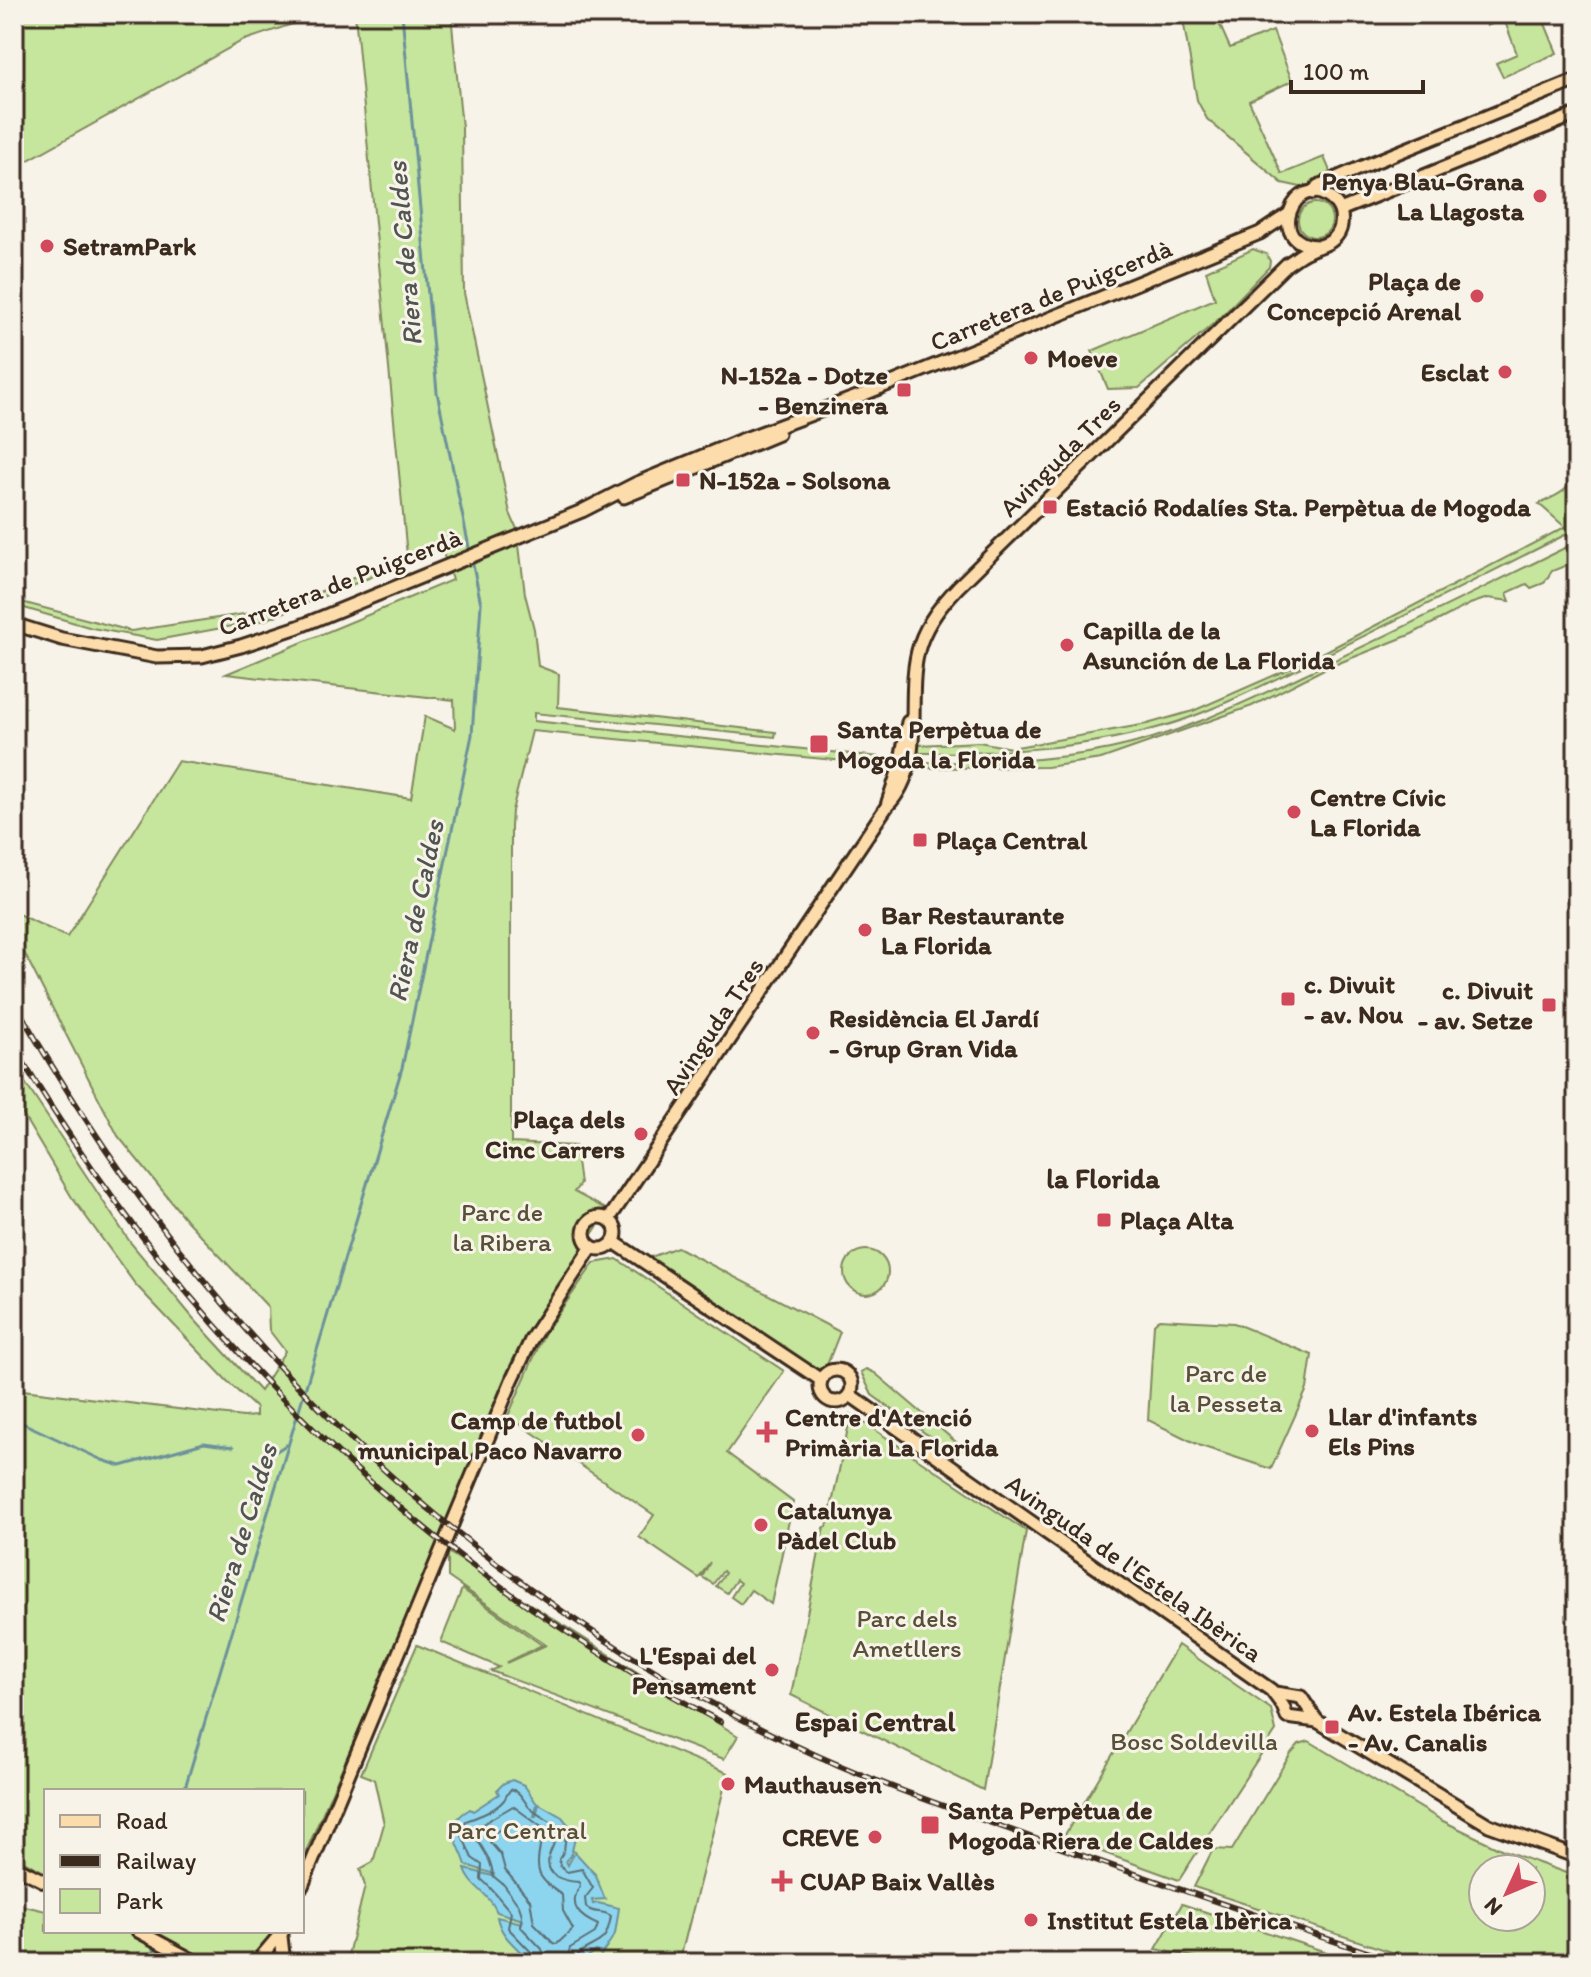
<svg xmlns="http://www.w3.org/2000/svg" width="1591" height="1977" viewBox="0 0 1591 1977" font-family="Itim,sans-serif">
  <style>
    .green { fill: #c6e59d; stroke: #80885e; stroke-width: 2; fill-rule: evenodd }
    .water { fill: #8dd5ef; stroke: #6c919b; stroke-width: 2 }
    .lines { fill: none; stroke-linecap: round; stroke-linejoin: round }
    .shore { stroke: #5c6e72; stroke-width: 2 }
    .stream { stroke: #6c919b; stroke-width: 3 }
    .major-casing { stroke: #3b2a1e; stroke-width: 17 }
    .major { stroke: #fddcac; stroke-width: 11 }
    .rail-casing { stroke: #3b2a1e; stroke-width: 6 }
    .rail { stroke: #f7f3e8; stroke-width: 3; stroke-dasharray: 9; stroke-linecap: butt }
    .poi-dot { fill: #d1495b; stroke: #f7f3e8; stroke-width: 3 }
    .labels { text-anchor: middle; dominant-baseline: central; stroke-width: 6; stroke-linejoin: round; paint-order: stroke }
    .poi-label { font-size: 26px; font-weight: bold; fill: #3b2a1e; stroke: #f7f3e8; text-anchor: start }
    .street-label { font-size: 26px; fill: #3b2a1e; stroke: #f7f3e8 }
    .park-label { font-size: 26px; fill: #574f37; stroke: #f7f3e8 }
    .water-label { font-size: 28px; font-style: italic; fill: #505552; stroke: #f7f3e8 }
    .neighbourhood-label { font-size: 28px; font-weight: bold; fill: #3b2a1e; stroke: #f7f3e8 }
  </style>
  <rect width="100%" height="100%" fill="#f7f3e8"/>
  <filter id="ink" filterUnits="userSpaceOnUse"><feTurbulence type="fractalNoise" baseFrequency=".0125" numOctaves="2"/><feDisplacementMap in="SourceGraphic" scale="16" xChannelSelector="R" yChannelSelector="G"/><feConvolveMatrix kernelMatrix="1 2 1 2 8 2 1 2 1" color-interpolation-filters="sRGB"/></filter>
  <g filter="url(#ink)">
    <g class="green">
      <polygon points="14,14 322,14 242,41 14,168"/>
      <polygon points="355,14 451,14 462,128 464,293 510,513 517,529 525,594 534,629 538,666 559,674 558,707 776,732 775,737 534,713 534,721 898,759 897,766 532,731 512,811 511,827 511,1143 575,1146 580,1184 574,1192 608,1210 537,1318 511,1364 438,1546 302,1861 302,1791 46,1791 46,1873 14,1856 14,1389 243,1417 256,1416 256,1408 231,1385 135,1284 71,1196 14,1100 14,1066 130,1242 193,1318 260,1391 285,1351 269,1330 268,1307 187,1221 118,1136 14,933 14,912 67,937 178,761 411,798 425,716 455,729 454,700 226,674 452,580 440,544 408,556 408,562 265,620 157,640 92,628 14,605 14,600 131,631 264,611 290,604 407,556"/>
      <polygon points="1182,14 1215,14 1230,48 1273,31 1292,81 1249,101 1282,174 1324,157 1333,178 1305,188 1282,183 1207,119 1197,100"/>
      <polygon points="1482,14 1541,14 1557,53 1503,77 1496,63 1517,54 1504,19 1487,26"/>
      <circle cx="1315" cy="220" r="17"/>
      <polygon points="1253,249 1266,254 1270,261 1269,267 1221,317 1139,388 1108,389 1092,351 1215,299 1206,271"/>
      <path d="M1577,467V529C1486,574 1396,621 1305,665C1263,685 1221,707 1177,722C1093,749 1005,753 918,753L919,745L979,742L1011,748L1147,724L1193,711L1307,661L1565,527L1539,504C1558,495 1573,490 1577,467Z"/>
      <path d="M1577,542V561L1552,571L1544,583L1531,588L1527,584L1507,593L1510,601L1488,598L1470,604L1412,634L1324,669L1252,706L1101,759L1047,767L915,768L917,762C982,763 1046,762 1110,749C1178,735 1241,704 1303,675C1395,632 1486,586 1577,542Z"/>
      <polygon points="677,1247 840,1332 825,1370 818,1371 651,1257"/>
      <circle cx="866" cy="1272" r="22"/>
      <polygon points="617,1259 784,1371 727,1453 793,1502 771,1604 751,1590 741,1604 731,1597 740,1583 736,1580 727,1593 716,1586 725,1573 723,1571 713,1584 702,1577 710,1562 699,1578 639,1537 654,1515 508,1416 544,1334 594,1263"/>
      <polygon points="1159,1319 1234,1323 1312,1355 1307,1389 1271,1469 1201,1446 1148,1420 1154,1324"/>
      <polygon points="866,1369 875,1373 963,1448 957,1456 872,1395 861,1372"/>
      <polygon points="851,1414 1026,1531 983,1790 791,1695 824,1527 827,1527"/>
      <polygon points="448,1552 738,1736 724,1759 491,1671 499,1667 441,1642 462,1589 542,1645 506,1663 546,1645 448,1577"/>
      <polygon points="417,1645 728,1773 679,1963 346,1963 365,1886 360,1869 373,1862 384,1824 374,1779 361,1774"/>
      <polygon points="1178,1645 1271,1709 1276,1731 1179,1880 1063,1838"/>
      <path d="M1309,1741L1443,1821L1503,1850L1577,1877V1963H1425L1194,1887L1213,1849L1232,1850L1291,1753L1299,1744ZM1531,1869V1917H1483V1869Z"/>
      <polygon points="1182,1904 1359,1963 1223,1963 1156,1949"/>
      <path d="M20,1905L46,1911V1931H272C263,1951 242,1967 220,1959L217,1963H14V1937Z"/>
    </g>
    <path class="water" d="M512,1780L524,1785L537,1804L534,1816H536L539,1804L562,1817L576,1834L571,1855L566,1861L568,1865L575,1852L595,1874L605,1899L592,1900L593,1904L598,1903L619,1908L615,1934L601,1955L596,1951L579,1963H531C518,1947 501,1938 497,1917L522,1923L523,1920L497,1912C488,1891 470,1887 465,1869L493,1876L494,1874L466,1865C459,1841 440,1826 470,1809L473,1811L499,1794L497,1790L504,1783Z"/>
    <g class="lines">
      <g class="shore">
        <path d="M512,1822L541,1840C536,1870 534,1877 562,1895L563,1911L573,1929L557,1944L553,1943L534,1923L530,1900L505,1870L501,1855L490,1842L491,1835Z"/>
        <path d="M536,1963L534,1955L508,1928L511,1912C501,1901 493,1889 481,1879L482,1865L472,1858L461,1833L466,1821C477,1817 495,1811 504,1800C506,1797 508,1792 511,1789C521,1792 523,1800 529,1807C540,1818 554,1821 566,1834L564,1851L559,1859L560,1866L567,1872L582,1869L593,1888L585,1898L586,1907C593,1915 603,1909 611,1916C606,1945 600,1939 579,1953L576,1963"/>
        <path d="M546,1963L542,1949L521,1927L522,1915L519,1906L504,1885L493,1876C492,1859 481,1847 473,1833L474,1829L513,1806L555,1837C555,1845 551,1848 549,1856C544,1877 564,1881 579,1882L580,1886C567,1907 580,1917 598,1925L595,1933L570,1948L566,1963"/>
      </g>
      <g class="stream">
        <polyline points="402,14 437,392 470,552"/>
        <polyline points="14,1419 102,1460 121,1466 204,1443 233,1447"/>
        <polyline points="269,1456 286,1445"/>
        <polyline points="184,1791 402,1068 472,735 481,604 472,560"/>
        <polyline points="152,1963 155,1943"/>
      </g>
      <defs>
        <g id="major">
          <polyline points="1313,193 1318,186 1362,167 1577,80"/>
          <polyline points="1340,210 1577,114"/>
          <polyline points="624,497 778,434"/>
          <polyline points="14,624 62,639 157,657 202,656 241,646 298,627 582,511 637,483 734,443 857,397 1260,233 1289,214"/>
          <polyline points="888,802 900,766 908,722"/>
          <circle cx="600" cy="1233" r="16"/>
          <path d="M609,1219L887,806C929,763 903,696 920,644C928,621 942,604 958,587L1287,264C1294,260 1300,254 1308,251C1315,247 1324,246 1331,241C1345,231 1345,209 1331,199C1294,169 1264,246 1318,246"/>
          <polyline points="614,1242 821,1380"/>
          <circle cx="836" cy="1386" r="16"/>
          <polyline points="850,1395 1271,1690 1283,1706 1287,1717 1317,1721"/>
          <polyline points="1275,1693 1301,1697 1317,1721 1489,1825 1577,1857"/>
          <polyline points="14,1866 46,1882"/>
          <polyline points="302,1886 512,1380 532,1338 591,1248"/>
          <polyline points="138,1931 198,1963"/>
          <polyline points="281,1936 284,1963"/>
          <polyline points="256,1963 283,1931"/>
        </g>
      </defs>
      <use href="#major" class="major-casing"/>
      <use href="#major" class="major"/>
      <defs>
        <g id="rail">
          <path d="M14,1002C56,1075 101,1146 152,1214C318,1437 540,1625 792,1744C863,1778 937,1804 1011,1830C1140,1877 1270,1920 1400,1963"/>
          <path d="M14,1047C188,1339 419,1565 721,1722"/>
        </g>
      </defs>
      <use href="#rail" class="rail-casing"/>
      <use href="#rail" class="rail"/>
    </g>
  </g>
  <g class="poi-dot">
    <circle cx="1540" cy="196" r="8"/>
    <circle cx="47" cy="246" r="8"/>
    <circle cx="1477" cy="296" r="8"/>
    <circle cx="1031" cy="358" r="8"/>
    <circle cx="1505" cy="372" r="8"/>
    <rect x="896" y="382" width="16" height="16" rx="4"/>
    <rect x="675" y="472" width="16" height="16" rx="4"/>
    <rect x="1042" y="499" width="16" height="16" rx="4"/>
    <circle cx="1067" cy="645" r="8"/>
    <rect x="809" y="734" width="20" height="20" rx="4"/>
    <circle cx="1294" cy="812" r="8"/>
    <rect x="912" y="832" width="16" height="16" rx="4"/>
    <circle cx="865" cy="930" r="8"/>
    <rect x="1280" y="991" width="16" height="16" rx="4"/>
    <rect x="1541" y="997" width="16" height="16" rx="4"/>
    <circle cx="813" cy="1033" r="8"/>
    <circle cx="641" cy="1134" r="8"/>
    <rect x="1096" y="1212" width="16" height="16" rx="4"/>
    <circle cx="1312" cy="1431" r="8"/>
    <path d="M763 1420h8v8h8v8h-8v8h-8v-8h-8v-8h8z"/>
    <circle cx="638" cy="1435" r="8"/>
    <circle cx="761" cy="1525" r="8"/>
    <circle cx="772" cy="1670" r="8"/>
    <rect x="1324" y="1719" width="16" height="16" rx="4"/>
    <circle cx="728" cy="1784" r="8"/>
    <rect x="920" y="1815" width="20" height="20" rx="4"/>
    <circle cx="875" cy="1837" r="8"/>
    <path d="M778 1869h8v8h8v8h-8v8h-8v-8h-8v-8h8z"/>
    <circle cx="1031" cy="1920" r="8"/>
  </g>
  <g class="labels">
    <g class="poi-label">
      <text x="1524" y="181" text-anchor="end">Penya Blau-Grana<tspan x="1524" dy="30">La Llagosta</tspan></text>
      <text x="63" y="246">SetramPark</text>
      <text x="1461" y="281" text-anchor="end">Plaça de<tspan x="1461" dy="30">Concepció Arenal</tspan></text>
      <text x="1047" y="358">Moeve</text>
      <text x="1489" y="372" text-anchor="end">Esclat</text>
      <text x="888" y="375" text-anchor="end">N-152a - Dotze<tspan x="888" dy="30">- Benzinera</tspan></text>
      <text x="699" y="480">N-152a - Solsona</text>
      <text x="1066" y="507">Estació Rodalíes Sta. Perpètua de Mogoda</text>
      <text x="1083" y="630">Capilla de la<tspan x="1083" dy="30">Asunción de La Florida</tspan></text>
      <text x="837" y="729">Santa Perpètua de<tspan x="837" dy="30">Mogoda la Florida</tspan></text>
      <text x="1310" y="797">Centre Cívic<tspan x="1310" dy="30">La Florida</tspan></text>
      <text x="936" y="840">Plaça Central</text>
      <text x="881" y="915">Bar Restaurante<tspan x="881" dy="30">La Florida</tspan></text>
      <text x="1304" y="984">c. Divuit<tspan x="1304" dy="30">- av. Nou</tspan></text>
      <text x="1533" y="990" text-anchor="end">c. Divuit<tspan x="1533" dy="30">- av. Setze</tspan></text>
      <text x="829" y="1018">Residència El Jardí<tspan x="829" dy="30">- Grup Gran Vida</tspan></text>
      <text x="625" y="1119" text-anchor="end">Plaça dels<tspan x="625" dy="30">Cinc Carrers</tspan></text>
      <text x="1120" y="1220">Plaça Alta</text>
      <text x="1328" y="1416">Llar d'infants<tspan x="1328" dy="30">Els Pins</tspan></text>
      <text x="785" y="1417">Centre d'Atenció<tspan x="785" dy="30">Primària La Florida</tspan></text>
      <text x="622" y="1420" text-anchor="end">Camp de futbol<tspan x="622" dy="30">municipal Paco Navarro</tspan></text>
      <text x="777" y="1510">Catalunya<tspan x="777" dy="30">Pàdel Club</tspan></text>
      <text x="756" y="1655" text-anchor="end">L'Espai del<tspan x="756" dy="30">Pensament</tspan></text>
      <text x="1348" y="1712">Av. Estela Ibérica<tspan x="1348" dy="30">- Av. Canalis</tspan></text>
      <text x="744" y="1784">Mauthausen</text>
      <text x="948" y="1810">Santa Perpètua de<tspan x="948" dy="30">Mogoda Riera de Caldes</tspan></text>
      <text x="859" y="1837" text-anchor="end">CREVE</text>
      <text x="800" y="1881">CUAP Baix Vallès</text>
      <text x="1047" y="1920">Institut Estela Ibèrica</text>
    </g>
    <g class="street-label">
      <text transform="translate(1051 295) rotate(-22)">Carretera de Puigcerdà</text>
      <text transform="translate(1060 456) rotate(-45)">Avinguda Tres</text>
      <text transform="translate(340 582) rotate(-21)">Carretera de Puigcerdà</text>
      <text transform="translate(713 1026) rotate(-56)">Avinguda Tres</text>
      <text transform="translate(1134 1568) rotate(35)">Avinguda de l'Estela Ibèrica</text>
    </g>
    <g class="park-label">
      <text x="502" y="1212">Parc de<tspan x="502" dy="30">la Ribera</tspan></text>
      <text x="1226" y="1373">Parc de<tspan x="1226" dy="30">la Pesseta</tspan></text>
      <text x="907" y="1618">Parc dels<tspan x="907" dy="30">Ametllers</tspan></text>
      <text x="1194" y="1741">Bosc Soldevilla</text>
      <text x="517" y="1830">Parc Central</text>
    </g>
    <g class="water-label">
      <text transform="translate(404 254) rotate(-95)">Riera de Caldes</text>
      <text transform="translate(415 911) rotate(-78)">Riera de Caldes</text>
      <text transform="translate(241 1533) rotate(-73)">Riera de Caldes</text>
    </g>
    <g class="neighbourhood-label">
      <text x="1103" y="1178">la Florida</text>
      <text x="875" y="1721">Espai Central</text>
    </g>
  </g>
  <rect width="1591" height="1977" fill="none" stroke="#f7f3e8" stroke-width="48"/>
  <rect x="24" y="24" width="1543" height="1929" fill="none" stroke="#3b2a1e" stroke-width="3" filter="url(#ink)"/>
  <rect x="44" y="1789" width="260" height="144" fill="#f7f3e8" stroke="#aca397" stroke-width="2"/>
  <rect x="60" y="1815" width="40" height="12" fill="#fddcac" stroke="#aca397" stroke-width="2"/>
  <text x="116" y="1829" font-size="24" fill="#3b2a1e">Road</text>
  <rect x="60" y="1855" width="40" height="12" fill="#3b2a1e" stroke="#aca397" stroke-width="2"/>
  <text x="116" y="1869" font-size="24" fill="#3b2a1e">Railway</text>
  <rect x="60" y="1889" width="40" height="24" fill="#c6e59d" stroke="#aca397" stroke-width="2"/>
  <text x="116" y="1909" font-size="24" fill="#3b2a1e">Park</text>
  <g transform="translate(1507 1893) rotate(226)"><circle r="38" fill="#f7f3e8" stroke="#aca397" stroke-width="2"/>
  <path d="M0-6L14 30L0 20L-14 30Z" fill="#d1495b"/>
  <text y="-12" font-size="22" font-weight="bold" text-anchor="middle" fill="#3b2a1e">N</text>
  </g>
  <path d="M1291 80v12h132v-12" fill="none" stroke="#3b2a1e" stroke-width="4"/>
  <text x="1303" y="80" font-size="24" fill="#3b2a1e" stroke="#f7f3e8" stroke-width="6" paint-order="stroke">100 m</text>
</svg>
